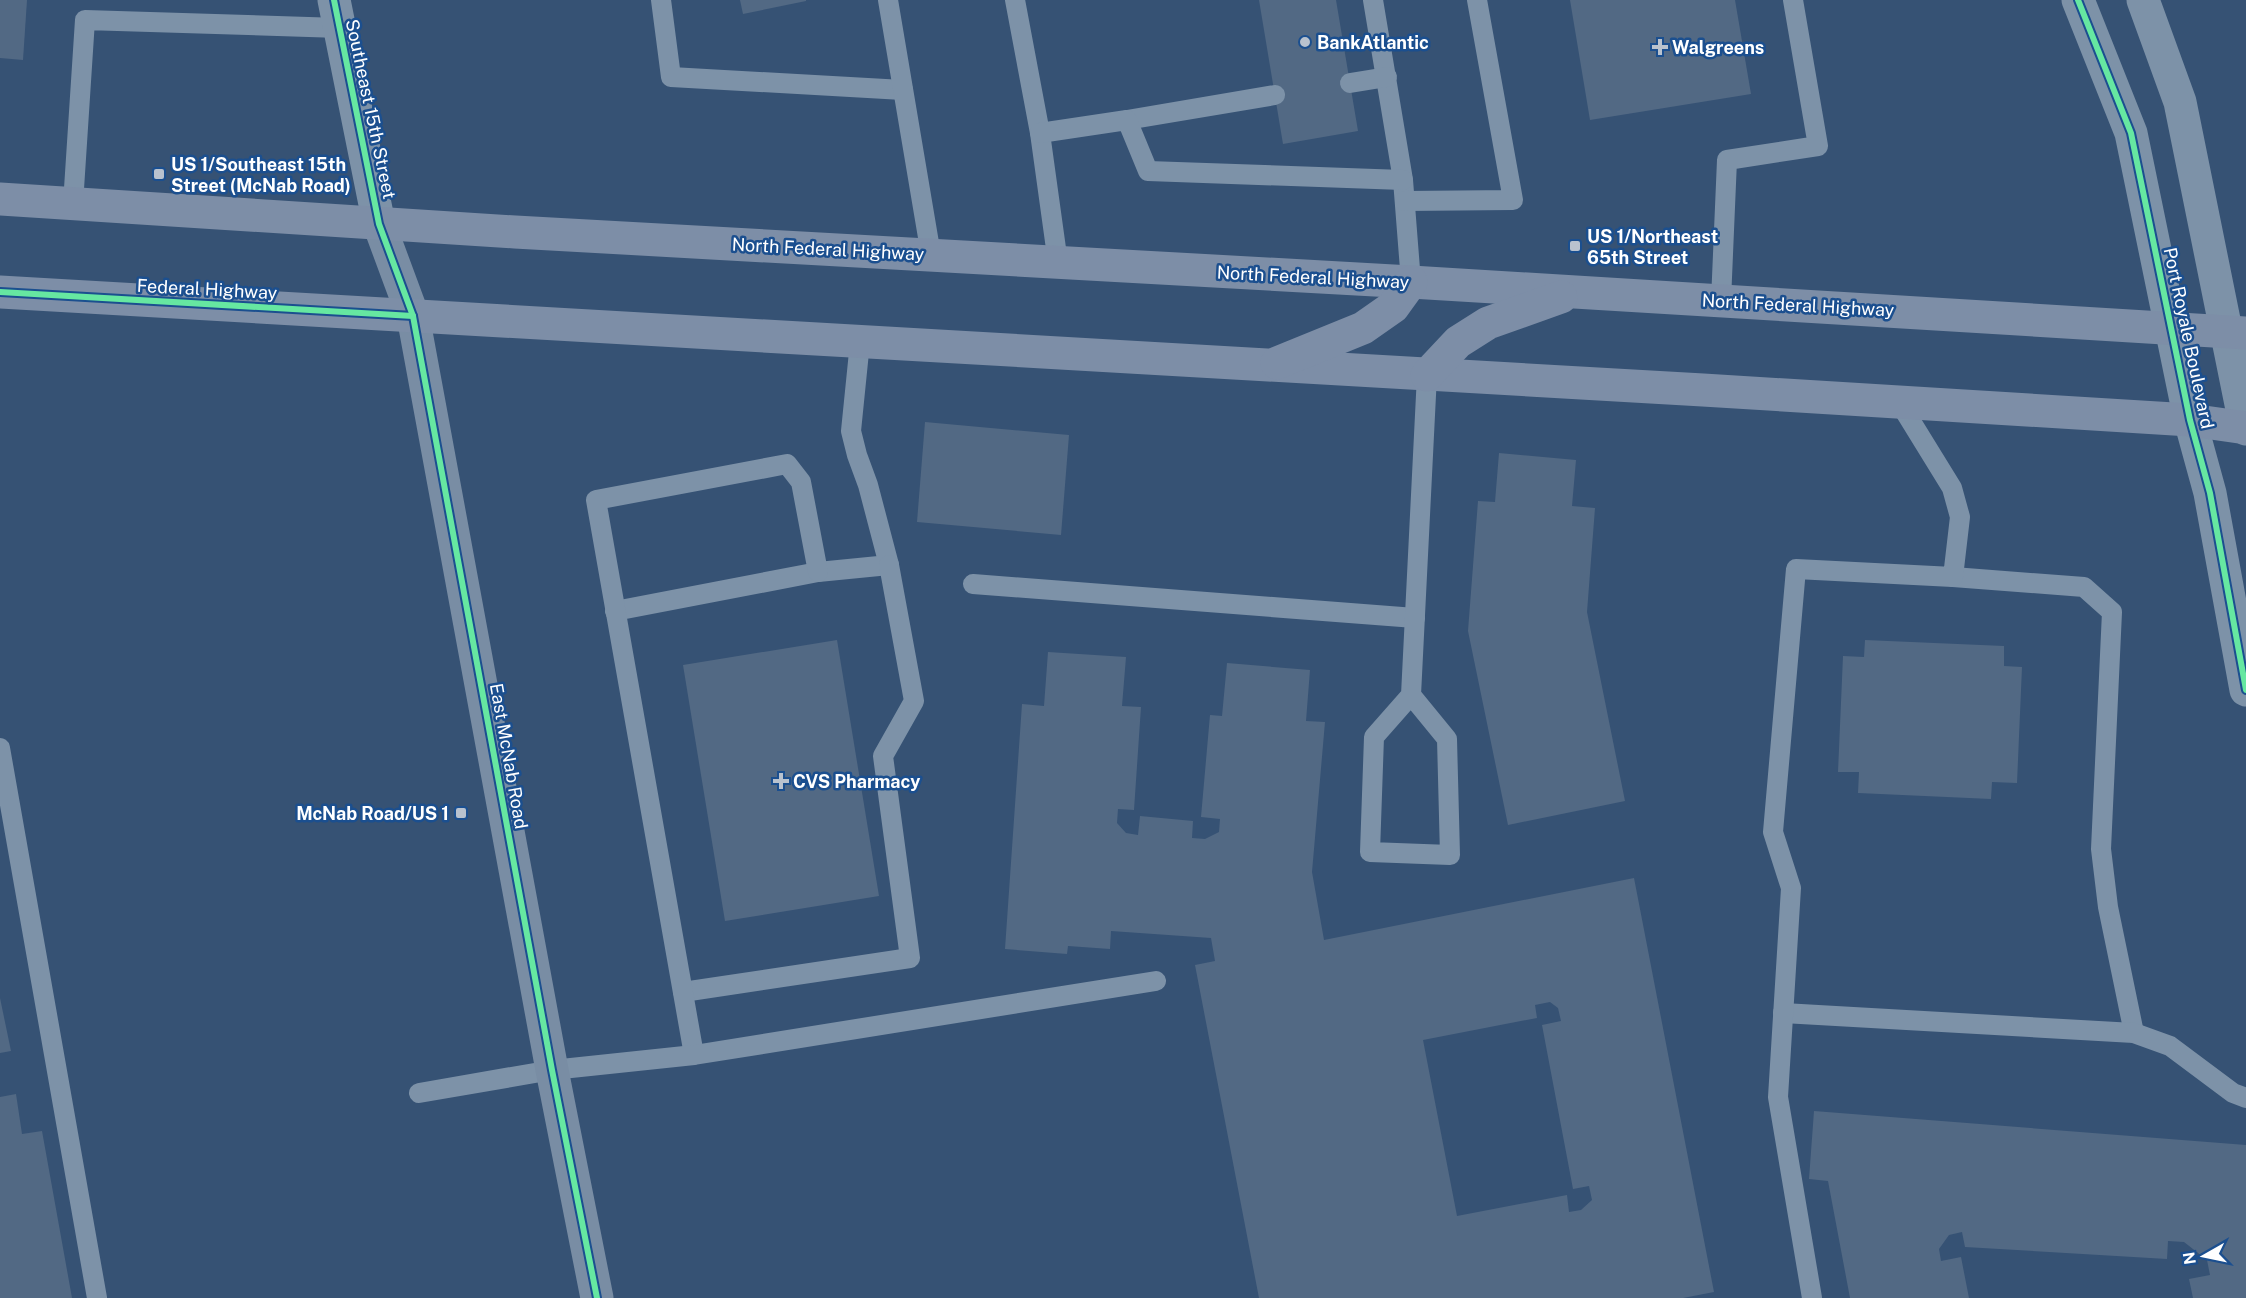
<svg xmlns="http://www.w3.org/2000/svg" width="2246" height="1298" viewBox="0 0 2246 1298" font-family="'Public Sans',sans-serif">
  <style>
    .building { fill: #526984; fill-rule: evenodd }
    .lines { fill: none; stroke-linecap: round; stroke-linejoin: round }
    .lane { stroke: #7d92a8; stroke-width: 20 }
    .street { stroke: #7d92a8; stroke-width: 33 }
    .secondary { stroke: #798da4; stroke-width: 33 }
    .primary { stroke: #7d8ea7; stroke-width: 33 }
    .cycleway-casing { stroke: #1b4f8f; stroke-width: 10 }
    .cycleway { stroke: #66e7a1; stroke-width: 6 }
    .poi-dot { fill: #b9c2ce; stroke: #1b4f8f; stroke-width: 2 }
    .labels { text-anchor: middle; dominant-baseline: central; stroke-width: 5; stroke-linejoin: round; paint-order: stroke }
    .poi-label { font-size: 18px; font-weight: bold; fill: #fff; stroke: #1b4f8f; text-anchor: start }
    .street-label { font-size: 18px; fill: #fff; stroke: #1b4f8f }
  </style>
  <rect width="100%" height="100%" fill="#365274"/>
  <g class="building">
    <polygon points="0,0 27,0 23,60 0,58"/>
    <polygon points="740,0 806,0 806,1 743,14"/>
    <polygon points="1259,0 1336,0 1358,131 1283,144"/>
    <polygon points="1570,0 1735,0 1751,94 1590,120"/>
    <polygon points="925,422 1069,435 1061,535 917,522"/>
    <polygon points="1499,453 1576,460 1572,506 1595,508 1587,612 1625,801 1508,825 1468,631 1478,501 1495,502"/>
    <polygon points="837,640 879,896 725,921 683,665"/>
    <polygon points="1865,640 2004,646 2004,666 2022,667 2017,783 1992,782 1991,799 1858,793 1859,772 1838,772 1843,656 1864,657"/>
    <path d="M1048,652L1126,657L1122,706L1141,707L1134,810L1118,809L1117,823L1126,833L1138,835L1140,816L1193,821L1192,838L1205,839L1219,832L1220,819L1201,817L1210,715L1222,716L1227,663L1310,670L1306,721L1325,722L1312,872L1324,940L1634,878L1714,1292L1683,1298H1259L1195,965L1215,961L1211,938L1111,931L1110,949L1068,946L1067,954L1005,949L1022,704L1044,706ZM1550,1002L1558,1008L1561,1021L1542,1025L1573,1189L1589,1186L1592,1200L1581,1210L1569,1212L1567,1195L1457,1216L1423,1040L1537,1018L1535,1005Z"/>
    <polygon points="0,998 11,1051 0,1053"/>
    <polygon points="16,1094 22,1134 42,1131 72,1298 0,1298 0,1097"/>
    <polygon points="1814,1111 2246,1145 2246,1298 2193,1298 2189,1279 2210,1275 2207,1260 2184,1242 2168,1241 2167,1259 1965,1247 1962,1232 1949,1235 1939,1249 1941,1261 1961,1257 1969,1298 1850,1298 1828,1181 1809,1179"/>
  </g>
  <g class="lines">
    <g class="lane">
      <polyline points="661,0 671,77 903,90"/>
      <polyline points="888,0 931,255"/>
      <polyline points="1015,0 1040,133 1058,263"/>
      <polyline points="1373,0 1403,180 1411,282"/>
      <polyline points="1350,83 1387,77"/>
      <polyline points="1127,120 1275,95"/>
      <polyline points="1040,133 1127,120 1148,171 1403,180"/>
      <polyline points="1405,201 1513,200 1477,0"/>
      <polyline points="73,204 85,20 340,28"/>
      <polyline points="1721,301 1727,160 1818,146 1793,0"/>
      <polyline points="1953,577 2084,587 2112,612 2101,849 2108,907 2134,1033"/>
      <polyline points="973,584 1415,618"/>
      <polyline points="615,611 818,572 889,565 868,485 857,455 851,431 860,342"/>
      <polyline points="1411,695 1447,739 1450,855 1370,852 1374,737 1411,695 1427,375"/>
      <polyline points="0,748 97,1298"/>
      <polyline points="683,992 910,958 883,756 914,701 889,565"/>
      <polyline points="1783,1013 2134,1033 2170,1046 2233,1093 2246,1098"/>
      <polyline points="694,1055 596,500 787,464 801,482 818,572"/>
      <polyline points="419,1093 552,1070 694,1055 1156,981"/>
      <polyline points="1812,1298 1778,1097 1791,888 1773,832 1796,569 1953,577 1960,517 1952,488 1899,402"/>
    </g>
    <g class="street">
      <polyline points="334,0 379,224"/>
      <polyline points="2078,0 2131,133 2190,420 2210,493 2246,690"/>
      <polyline points="2143,0 2180,102 2246,429"/>
    </g>
    <polyline class="secondary" points="379,224 413,316 552,1070 597,1298"/>
    <g class="primary">
      <polyline points="0,199 515,232 1411,282 2246,333"/>
      <polyline points="0,292 1703,390 2190,420 2246,428"/>
      <polyline points="1277,363 1363,328 1393,307 1411,282"/>
      <polyline points="1427,375 1458,342 1488,323 1561,297"/>
    </g>
    <defs>
      <g id="cycleway">
        <polyline points="334,0 379,224 413,316 552,1070 597,1298"/>
        <polyline points="2078,0 2131,133 2190,420 2210,493 2246,690"/>
        <polyline points="0,292 413,316"/>
      </g>
    </defs>
    <use href="#cycleway" class="cycleway-casing"/>
    <use href="#cycleway" class="cycleway"/>
  </g>
  <g class="poi-dot">
    <circle cx="1305" cy="42" r="6"/>
    <path d="M1657 38h6v6h6v6h-6v6h-6v-6h-6v-6h6z"/>
    <rect x="153" y="168" width="12" height="12" rx="3"/>
    <rect x="1569" y="240" width="12" height="12" rx="3"/>
    <path d="M778 772h6v6h6v6h-6v6h-6v-6h-6v-6h6z"/>
    <rect x="455" y="807" width="12" height="12" rx="3"/>
  </g>
  <g class="labels">
    <g class="poi-label">
      <text x="1317" y="42">BankAtlantic</text>
      <text x="1672" y="47">Walgreens</text>
      <text x="171" y="164">US 1/Southeast 15th<tspan x="171" dy="21">Street (McNab Road)</tspan></text>
      <text x="1587" y="236">US 1/Northeast<tspan x="1587" dy="21">65th Street</tspan></text>
      <text x="793" y="781">CVS Pharmacy</text>
      <text x="449" y="813" text-anchor="end">McNab Road/US 1</text>
    </g>
    <g class="street-label">
      <text transform="translate(371 109) rotate(78)">Southeast 15th Street</text>
      <text transform="translate(828 249) rotate(3)">North Federal Highway</text>
      <text transform="translate(1313 277) rotate(3)">North Federal Highway</text>
      <text transform="translate(207 289) rotate(3)">Federal Highway</text>
      <text transform="translate(1798 305) rotate(3)">North Federal Highway</text>
      <text transform="translate(2189 338) rotate(78)">Port Royale Boulevard</text>
      <text transform="translate(509 756) rotate(80)">East McNab Road</text>
    </g>
  </g>
  <g transform="translate(2204 1256) rotate(261)" stroke="#1b4f8f" stroke-width="4.5" paint-order="stroke">
  <path d="M0-4.5L10 22L0 15L-10 22Z" fill="#ffffff"/>
  <text y="-9" font-size="16" font-weight="bold" text-anchor="middle" fill="#ffffff">N</text>
  </g>
</svg>
